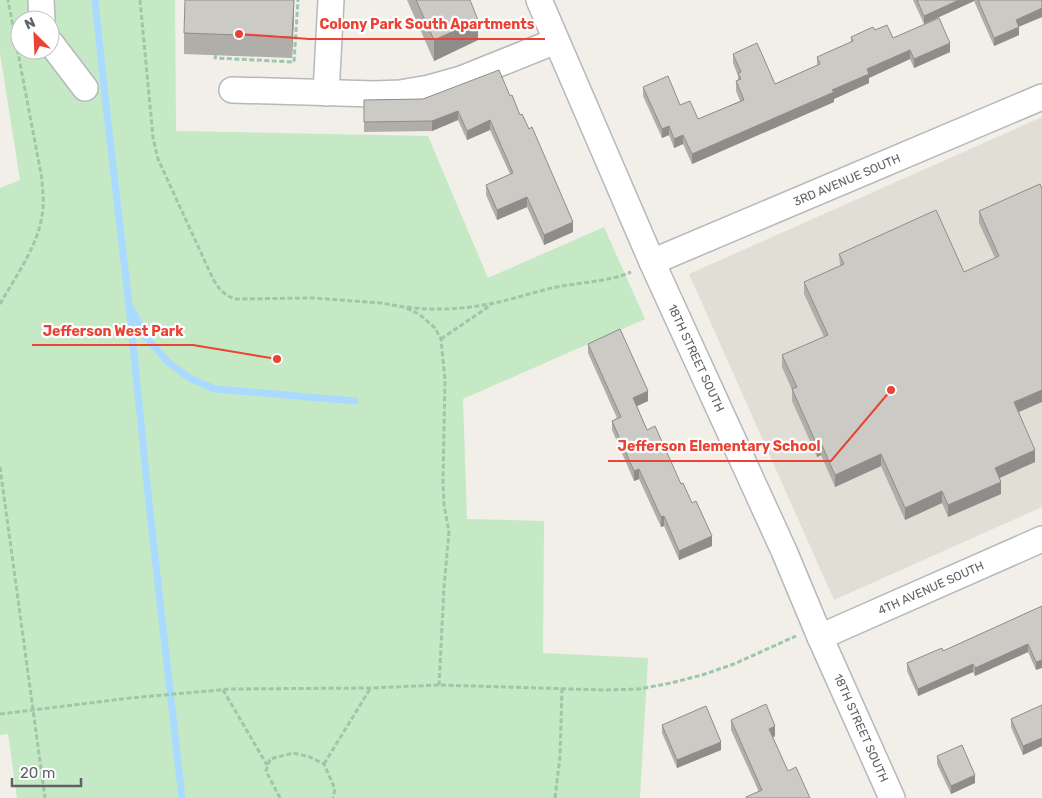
<svg xmlns="http://www.w3.org/2000/svg" width="1042" height="798" viewBox="0 0 1042 798" font-family="Rubik,sans-serif">
  <style>
    .education { fill: #e1ded6 }
    .green { fill: #c5e8c5; fill-rule: evenodd }
    .lines { fill: none; stroke-linecap: round; stroke-linejoin: round }
    .stream { stroke: #aadaff; stroke-width: 7 }
    .minor-casing { stroke: #b5b8bc; stroke-width: 28 }
    .path { stroke: #9cc7a9; stroke-width: 3; stroke-dasharray: 5 2.5; stroke-linecap: butt }
    .minor { stroke: #fff; stroke-width: 25 }
    .wall { fill: #afaea9 }
    .shaded-wall { fill: #8f8d8a }
    .building { fill: #cccac5; stroke: #8f8d8a }
    .labels { text-anchor: middle; dominant-baseline: central; stroke-width: 4.5; stroke-linejoin: round; paint-order: stroke }
    .street-label { font-size: 12px; fill: #5f6368; stroke: #fff }
    .leader { fill: none; stroke: #ea4335; stroke-width: 2 }
    .callout-dot { fill: #ea4335; stroke: #fff; stroke-width: 2 }
    .callout-label { font-size: 14px; text-anchor: middle; font-weight: bold; fill: #ea4335; stroke: #fff; stroke-width: 4.5; stroke-linejoin: round; paint-order: stroke }
  </style>
  <rect width="100%" height="100%" fill="#f1efe8"/>
  <polygon class="education" points="1042,117 1042,507 834,600 689,274"/>
  <path class="green" d="M0,0H175L176,131L428,136L488,278L604,227L645,319L463,399L467,519L544,521L543,653L648,658L640,798H17L8,734L0,735V188L20,180L0,53ZM20,20H50V50H20Z"/>
  <g class="lines">
    <g class="stream">
      <polyline points="95,1 106,105 129,305 149,503 182,798"/>
      <polyline points="132,310 147,338 168,362 191,379 215,389 355,401"/>
    </g>
    <defs>
      <g id="minor">
        <polyline points="41,0 42,20"/>
        <polyline points="539,0 652,262 784,551 820,637 892,798"/>
        <polyline points="50,42 85,88"/>
        <polyline points="232,90 375,94 400,93 429,88 461,79 556,41"/>
        <polyline points="326,93 331,0"/>
        <polyline points="652,262 1042,97"/>
        <polyline points="820,637 1042,539"/>
      </g>
    </defs>
    <use href="#minor" class="minor-casing"/>
    <g class="path">
      <path d="M140,0L151,116L153,138L158,159L213,279C219,289 224,295 235,299L313,298L381,303L404,307L419,314L435,328L441,339L445,380L443,480L444,505L449,532L444,588L439,685"/>
      <polyline points="216,55 215,58 294,62 298,0"/>
      <path d="M0,304C17,274 41,242 43,207C44,198 42,188 42,179L8,0"/>
      <path d="M407,307C435,311 466,309 494,303C515,299 536,291 557,287C582,282 608,282 631,272"/>
      <polyline points="441,339 491,305"/>
      <polyline points="0,467 45,798"/>
      <polyline points="223,690 267,765"/>
      <polyline points="0,714 130,698 230,689 371,688 439,685 605,690 639,689 671,683 702,675 734,664 796,636"/>
      <polyline points="324,764 370,689"/>
      <polyline points="280,798 266,771 270,759 293,753 310,757 324,764 335,789 333,798"/>
      <polyline points="555,798 560,757 562,688"/>
    </g>
    <use href="#minor" class="minor"/>
  </g>
  <g class="wall">
    <polygon points="407,0 470,0 478,40 434,61"/>
    <polygon points="913,0 1042,0 1042,17 1019,26 1019,35 994,46 974,1 924,24"/>
    <polygon points="294,15 292,58 184,54 184,33"/>
    <polygon points="875,30 893,38 950,52 914,68 910,59 869,78 869,83 834,99 834,102 692,164 683,144 674,148 669,135 662,138 643,96 643,87 680,105 698,119 740,101 736,91 736,81 738,80 738,76 733,63 733,54 775,84 817,65 817,57 851,42 851,37"/>
    <polygon points="510,96 573,232 544,245 527,207 497,220 486,195 486,185 510,174 490,130 467,140 458,120 432,131 364,132 364,100 423,99"/>
    <polygon points="1040,184 1019,412 1035,462 999,478 1001,494 948,517 942,503 905,520 881,466 835,487 821,455 817,457 792,401 792,390 782,367 782,355 824,337 804,294 804,282 840,266 839,254 964,272 995,258 979,223 979,211"/>
    <polygon points="588,344 648,401 637,406 647,430 681,484 712,546 679,560 664,526 661,527 639,479 634,481 612,430 612,421 617,418 588,353"/>
    <polygon points="1042,606 1036,670 1028,652 975,676 973,672 918,696 907,671 907,663 943,651"/>
    <polygon points="1042,705 1042,746 1023,755 1011,727 1011,719"/>
    <polygon points="731,720 775,736 773,738 788,771 810,798 759,792 731,730"/>
    <polygon points="662,725 721,750 677,768 662,733"/>
    <polygon points="937,756 975,783 951,794 937,764"/>
  </g>
  <g class="shaded-wall">
    <polygon points="294,0 294,15 292,58 292,37"/>
    <polygon points="959,0 974,0 974,1 924,24 924,16"/>
    <polygon points="1042,8 1042,17 1016,28 1016,20"/>
    <polygon points="478,20 478,40 434,61 434,40"/>
    <polygon points="1019,27 1019,35 994,46 994,38"/>
    <polygon points="950,43 950,52 914,68 914,59"/>
    <polygon points="910,50 910,59 869,78 869,83 834,99 834,102 692,164 692,154 832,90 867,69"/>
    <polygon points="458,111 458,120 432,131 432,121"/>
    <polygon points="490,120 490,130 467,140 467,131"/>
    <polygon points="669,126 669,135 662,138 662,129"/>
    <polygon points="683,135 683,144 674,148 674,139"/>
    <polygon points="527,197 527,207 497,220 497,210"/>
    <polygon points="573,222 573,232 544,245 544,235"/>
    <polygon points="1042,390 1042,402 1014,414 1014,402"/>
    <polygon points="648,391 648,401 633,408 633,398"/>
    <polygon points="821,443 821,455 817,457 817,445"/>
    <polygon points="1035,450 1035,462 995,480 995,468"/>
    <polygon points="881,454 881,466 835,487 835,475"/>
    <polygon points="639,469 639,479 634,481 634,471"/>
    <polygon points="1001,482 1001,494 948,517 948,505"/>
    <polygon points="942,491 942,503 905,520 905,508"/>
    <polygon points="664,516 664,526 661,527 661,517"/>
    <polygon points="712,536 712,546 679,560 679,551"/>
    <polygon points="1028,644 1028,652 975,676 975,668"/>
    <polygon points="1042,660 1042,668 1036,670 1036,662"/>
    <polygon points="973,664 973,672 918,696 918,689"/>
    <polygon points="775,726 775,736 769,739 769,729"/>
    <polygon points="1042,738 1042,746 1023,755 1023,746"/>
    <polygon points="721,742 721,750 677,768 677,760"/>
    <polygon points="975,775 975,783 951,794 951,786"/>
  </g>
  <g class="building">
    <polygon points="185,0 294,0 292,37 184,33"/>
    <polygon points="416,0 470,0 478,20 434,40"/>
    <polygon points="917,0 959,0 924,16"/>
    <polygon points="978,0 1042,0 1042,8 1016,20 1019,27 994,38"/>
    <polygon points="939,18 950,43 914,59 910,50 867,69 869,74 832,90 834,92 692,154 683,135 674,139 669,126 662,129 643,87 668,76 680,105 690,101 698,119 744,100 736,81 741,79 738,73 741,72 733,54 757,43 775,84 820,64 817,57 853,41 851,37 873,27 875,30 887,25 893,38"/>
    <polygon points="499,70 510,96 512,95 520,115 522,114 529,129 532,127 573,222 544,235 527,197 497,210 486,185 513,173 490,120 467,131 458,111 432,121 364,122 364,100 423,99"/>
    <polygon points="1040,184 1042,189 1042,390 1014,402 1035,450 995,468 1001,482 948,505 942,491 905,508 881,454 835,475 821,443 817,445 792,389 797,387 782,355 828,335 804,282 844,264 839,254 936,210 964,272 999,256 979,211"/>
    <polygon points="620,329 648,391 633,398 647,430 655,426 681,484 683,483 692,503 696,501 712,536 679,551 664,516 661,517 639,469 634,471 612,421 621,417 588,344"/>
    <polygon points="1042,606 1042,660 1036,662 1028,644 975,668 973,664 918,689 907,663 942,648 943,651"/>
    <polygon points="766,704 775,726 769,729 788,771 796,767 810,798 746,798 746,797 762,790 731,720"/>
    <polygon points="1042,705 1042,738 1023,746 1011,719"/>
    <polygon points="706,706 721,742 677,760 662,725"/>
    <polygon points="962,745 975,775 951,786 937,756"/>
  </g>
  <g class="labels">
    <g class="street-label">
      <text transform="translate(847 180) rotate(-23)">3RD AVENUE SOUTH</text>
      <text transform="translate(696 358) rotate(65)">18TH STREET SOUTH</text>
      <text transform="translate(931 588) rotate(-24)">4TH AVENUE SOUTH</text>
      <text transform="translate(861 728) rotate(66)">18TH STREET SOUTH</text>
    </g>
  </g>
  <path class="leader" d="M239 34L309 39H545M277 359L193 345H32M891 390L831 461H608"/>
  <g class="callout-dot">
    <circle cx="239" cy="34" r="5"/>
    <circle cx="277" cy="359" r="5"/>
    <circle cx="891" cy="390" r="5"/>
  </g>
  <g class="callout-label">
    <text x="427" y="29">Colony Park South Apartments</text>
    <text x="113" y="336">Jefferson West Park</text>
    <text x="719" y="451">Jefferson Elementary School</text>
  </g>
  <g transform="translate(35 35) rotate(336)"><circle r="24" fill="#ffffff" stroke="#bfc1c3"/>
  <path d="M0-4L9 19L0 12L-9 19Z" fill="#ea4335"/>
  <text y="-8" font-size="14" font-weight="bold" text-anchor="middle" fill="#5f6368">N</text>
  </g>
  <path d="M12 778v8h69v-8" fill="none" stroke="#5f6368" stroke-width="2.5"/>
  <text x="20" y="778" font-size="15" fill="#5f6368" stroke="#ffffff" stroke-width="4" paint-order="stroke">20 m</text>
</svg>
